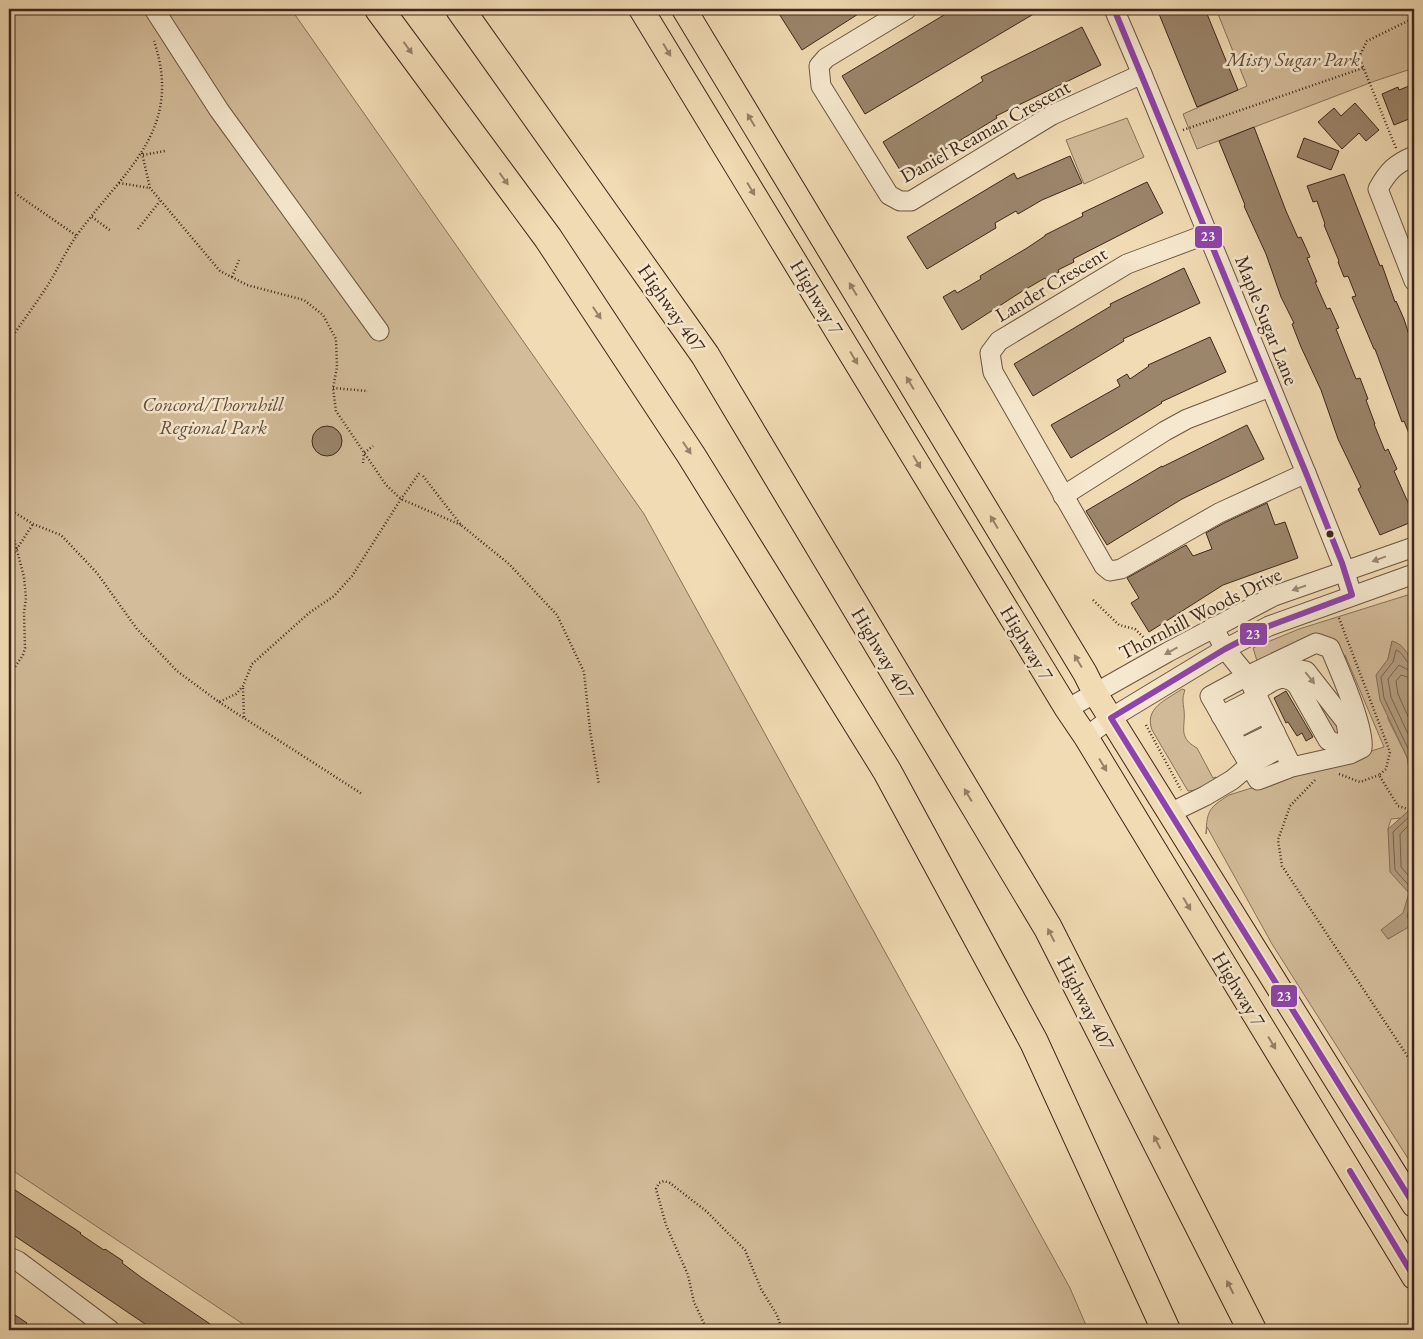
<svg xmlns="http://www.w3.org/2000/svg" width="1423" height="1339" viewBox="0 0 1423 1339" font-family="'EB Garamond',serif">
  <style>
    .green { fill: #d3bc9a; stroke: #88725a }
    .water { fill: #b49e80; stroke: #856e58 }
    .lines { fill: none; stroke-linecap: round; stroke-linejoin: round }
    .shore { stroke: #79624e; stroke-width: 1 }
    .building { fill: #9b856b; stroke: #3e271b }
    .minor-casing { stroke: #6b5441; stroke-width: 21 }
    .major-casing { stroke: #3e271b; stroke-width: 26 }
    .highway-casing { stroke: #3e271b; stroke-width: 30 }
    .path { stroke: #3e271b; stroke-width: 2.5; stroke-dasharray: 1 2.5; stroke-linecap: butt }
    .minor { stroke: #f6e8ce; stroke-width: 19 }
    .major { stroke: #f1dbb4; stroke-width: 24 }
    .highway { stroke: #f1dbb4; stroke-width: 28 }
    .bus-1-casing { stroke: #f6e8ce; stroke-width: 10 }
    .bus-1 { stroke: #8e44ad; stroke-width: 6 }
    .oneway { fill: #988168 }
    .oneway2 { fill: #9a8874 }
    .bus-dot { fill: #3e271b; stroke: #f6e8ce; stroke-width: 2 }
    .labels { text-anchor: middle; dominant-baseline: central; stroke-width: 5; stroke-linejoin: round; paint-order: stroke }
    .park-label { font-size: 20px; font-style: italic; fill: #634c3b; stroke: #f6e8ce }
    .street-label { font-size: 20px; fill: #3e271b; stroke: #f6e8ce }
    .line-badge { stroke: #f6e8ce; stroke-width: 2 }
    .badge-label { font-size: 14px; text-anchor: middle; font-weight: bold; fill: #fff }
  </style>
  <rect width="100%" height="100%" fill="#f1dbb4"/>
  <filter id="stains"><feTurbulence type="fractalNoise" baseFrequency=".004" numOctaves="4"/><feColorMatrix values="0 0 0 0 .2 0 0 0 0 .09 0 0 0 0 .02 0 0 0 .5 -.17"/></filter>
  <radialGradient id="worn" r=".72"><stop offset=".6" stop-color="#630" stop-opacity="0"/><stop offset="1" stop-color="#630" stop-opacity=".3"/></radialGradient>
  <g class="green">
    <polygon points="9,9 291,9 644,514 1070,1288 1088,1330 252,1330 9,1168"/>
    <polygon points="1216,9 1414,9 1414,68 1375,81 1197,149 1183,114 1247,86"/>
    <polygon points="1127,118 1144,157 1084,184 1066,140"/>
    <path d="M1414,593V661L1392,641L1388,659V719L1407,757L1414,795V806L1401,818L1391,819L1388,829L1410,881L1414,921L1388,939L1411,924H1414V1168L1272,944L1207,827L1206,834C1207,810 1209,808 1229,795L1384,747L1345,655L1346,660L1336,665L1328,646L1258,664L1253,648L1299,629Z"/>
    <path d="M1182,689L1185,690C1182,698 1183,702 1184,710C1186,727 1177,737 1197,748L1213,778L1216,777L1217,779L1197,790L1188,791L1152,730C1144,708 1166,700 1182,689Z"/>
    <polygon points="1309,694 1342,727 1340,741"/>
  </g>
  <g class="water">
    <path d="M1392,641C1406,645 1405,654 1414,661V795L1407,757L1380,700L1376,675L1388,659Z"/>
    <polygon points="1414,806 1414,924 1388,939 1381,930 1403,913 1409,893 1390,872 1388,829"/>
  </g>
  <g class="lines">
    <g class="shore">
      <path d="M1414,665C1404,664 1405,653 1396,650L1393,662L1381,677L1384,698L1411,755L1414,770"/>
      <polyline points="1414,671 1408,670 1399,665 1388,679 1391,697 1414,747"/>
      <polyline points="1414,679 1401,675 1396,681 1398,694 1414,730"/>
      <polyline points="1414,812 1393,832 1395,870 1414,891 1407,917 1409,919 1414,919"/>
      <polyline points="1414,820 1400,834 1401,867 1414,882"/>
    </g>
  </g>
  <g class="building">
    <polygon points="776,9 866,9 802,50"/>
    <polygon points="954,9 1042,9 865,114 842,76"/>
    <polygon points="1157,9 1205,9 1238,90 1197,107"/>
    <polygon points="1082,27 1101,65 996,116 997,118 903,175 883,142 983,81 981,77"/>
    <polygon points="1414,84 1414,117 1394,125 1382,94 1398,87 1399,90"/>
    <polygon points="1355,103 1379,130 1366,141 1359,133 1342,149 1318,122 1334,108 1341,116"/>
    <polygon points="1254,127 1286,211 1298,238 1301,237 1310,257 1307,258 1317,282 1315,282 1327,309 1330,308 1339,328 1336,329 1356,379 1360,378 1368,399 1366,400 1375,424 1374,424 1385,451 1388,449 1397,469 1394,471 1414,516 1414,521 1380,535 1358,489 1361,487 1338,439 1321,390 1301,347 1292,324 1294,323 1281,297 1266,254 1244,206 1245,205 1219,141"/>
    <polygon points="1304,138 1339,151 1331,170 1297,157"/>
    <polygon points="1070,156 1082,183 1042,200 1018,214 1016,211 995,223 996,228 927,269 907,237 1014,173 1017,179"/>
    <polygon points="1344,174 1380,266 1382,265 1395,302 1396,301 1404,319 1414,351 1414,446 1404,421 1402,422 1375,349 1374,349 1352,297 1356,296 1348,276 1344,277 1338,262 1339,261 1324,225 1325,224 1317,201 1313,202 1307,186"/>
    <polygon points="1147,182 1163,213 1073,259 1074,262 1058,270 1059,272 1046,280 1045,278 1021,292 962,330 943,297 955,290 957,293 981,279 980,276 1027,248 1045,236 1045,235 1083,216 1082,213"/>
    <polygon points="1184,268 1200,303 1123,339 1124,341 1033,396 1014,364 1111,306 1110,304"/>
    <polygon points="1210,337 1226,372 1161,402 1162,403 1071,458 1051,425 1120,386 1117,380 1127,374 1130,379 1149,366 1148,365"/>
    <polygon points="1247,425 1264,459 1182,499 1107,545 1086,511 1162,466 1162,467"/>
    <circle cx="327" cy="441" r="15"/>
    <polygon points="1267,503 1275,525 1285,522 1298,558 1223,585 1149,632 1131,603 1139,598 1127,578 1186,545 1193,556 1212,549 1206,533 1224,523"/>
    <polygon points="1286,691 1313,737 1306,741 1302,733 1297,736 1288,722 1286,723 1274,698"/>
    <polygon points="9,1186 81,1233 80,1234 104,1250 105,1249 123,1261 122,1263 142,1278 219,1330 154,1330 9,1232"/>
    <polygon points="9,1311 27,1323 22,1330 9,1330"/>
  </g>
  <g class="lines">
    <defs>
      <g id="minor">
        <polyline points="154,9 219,110 379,331"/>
        <polyline points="907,9 826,58 819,66 821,86 889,195 900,201 911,201 1052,115 1142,74"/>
        <polyline points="1114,9 1142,74 1306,473 1342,563 1352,595"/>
        <path d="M1414,156C1395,164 1388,171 1378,189L1414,281"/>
        <polyline points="1207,234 1127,264 999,341 990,353 993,372 1104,566 1110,571 1121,569 1219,513 1306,473"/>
        <polyline points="1063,496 1165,431 1187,419 1270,387"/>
        <path d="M1213,627L1225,649L1247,676L1210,696L1258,780L1292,767L1350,754L1362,748C1365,728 1339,669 1330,648L1316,643L1247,676L1292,767"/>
        <path d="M1255,692C1269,684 1283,670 1297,685L1328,740L1341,746L1348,735L1346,722L1306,671L1291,668L1268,676"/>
        <polyline points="1067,709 1168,652 1274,596 1414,547"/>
        <polyline points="1221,716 1258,697"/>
        <polyline points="1230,731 1265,713"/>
        <polyline points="1086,737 1111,718 1225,649 1269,626 1414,574"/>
        <polyline points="1240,749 1275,732"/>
        <polyline points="1170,813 1205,796 1232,780 1250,765 1282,747"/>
        <polyline points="9,1257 18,1261 110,1330"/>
      </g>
      <g id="major">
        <polyline points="641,9 1067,709 1086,737 1414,1277"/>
        <polyline points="684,9 1085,673 1095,693 1414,1205"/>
      </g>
      <g id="highway">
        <polyline points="379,9 548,238 691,455 887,771 1034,1042 1166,1330"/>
        <polyline points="460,9 705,355 1048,928 1252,1330"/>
      </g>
    </defs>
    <use href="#minor" class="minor-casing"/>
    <use href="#major" class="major-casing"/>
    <use href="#highway" class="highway-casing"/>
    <g class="path">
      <polyline points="1183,130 1363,68"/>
      <polyline points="1396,148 1359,57 1367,41 1414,18"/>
      <polyline points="142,153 150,188 220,271 247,285 304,300 323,315 336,339 337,367 333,388 336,411 386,485 401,499 461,525"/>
      <polyline points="143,155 165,151"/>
      <polyline points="119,183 150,188"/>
      <polyline points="9,189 77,236"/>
      <polyline points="92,217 111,231"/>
      <polyline points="138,229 160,201"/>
      <polyline points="232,277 239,260"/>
      <path d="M9,341C21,324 34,306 46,288C57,271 65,252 77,235C124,170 184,131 154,41"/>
      <polyline points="333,388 368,391"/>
      <polyline points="363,463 364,453 373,446"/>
      <polyline points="423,476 461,525 509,564 557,615 584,672 590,730 599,785"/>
      <polyline points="9,509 33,524 61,535 97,573 137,629 177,671 219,702 236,694 243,686 252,664 309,613 334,596 352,576 401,499 420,472"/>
      <polyline points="9,520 24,577 26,598 24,613 25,648 23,655 9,676"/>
      <polyline points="9,561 33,524"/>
      <polyline points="1093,600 1119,625 1135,629 1147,641 1154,641"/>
      <polyline points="1339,618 1390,752 1386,769 1379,775 1398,806 1414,811"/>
      <polyline points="243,688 244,718 362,794"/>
      <polyline points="219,702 244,718"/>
      <polyline points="1146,725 1181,790"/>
      <polyline points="1339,774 1360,782 1379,775"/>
      <polyline points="1315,780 1290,806 1278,840 1282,866 1414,1066"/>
      <polyline points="707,1330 694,1302 688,1275 666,1225 656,1189 659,1183 664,1181 670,1183 706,1211 745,1250 761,1289 777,1315 782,1330"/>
    </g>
    <use href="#minor" class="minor"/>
    <use href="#major" class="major"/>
    <use href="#highway" class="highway"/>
    <defs>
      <g id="bus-1">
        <polyline points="1114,9 1306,473 1342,563 1352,595 1269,626 1225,649 1111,718 1414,1205"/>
        <polyline points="1350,1171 1414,1277"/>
      </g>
    </defs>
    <use href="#bus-1" class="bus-1-casing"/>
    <use href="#bus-1" class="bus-1"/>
  </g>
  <defs><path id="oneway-solid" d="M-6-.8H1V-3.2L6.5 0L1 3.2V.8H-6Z" transform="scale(1.25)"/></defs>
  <g class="oneway">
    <use href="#oneway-solid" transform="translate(408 48) rotate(54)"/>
    <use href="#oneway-solid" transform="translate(667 50) rotate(59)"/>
    <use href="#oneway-solid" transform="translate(751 120) rotate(-121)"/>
    <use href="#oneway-solid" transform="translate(504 179) rotate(54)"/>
    <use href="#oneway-solid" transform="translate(751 189) rotate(59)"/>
    <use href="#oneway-solid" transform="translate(853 289) rotate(-121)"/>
    <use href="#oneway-solid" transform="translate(597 313) rotate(56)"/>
    <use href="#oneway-solid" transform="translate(854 358) rotate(59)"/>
    <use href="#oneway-solid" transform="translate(910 383) rotate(-121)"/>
    <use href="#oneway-solid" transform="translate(687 448) rotate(56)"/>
    <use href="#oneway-solid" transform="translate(917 462) rotate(59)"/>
    <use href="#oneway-solid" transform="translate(994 522) rotate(-121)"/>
    <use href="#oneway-solid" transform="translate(1078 661) rotate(-121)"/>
    <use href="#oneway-solid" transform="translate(1103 765) rotate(59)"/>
    <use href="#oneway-solid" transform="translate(968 795) rotate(-121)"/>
    <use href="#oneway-solid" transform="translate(1187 904) rotate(59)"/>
    <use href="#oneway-solid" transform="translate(1051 935) rotate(-117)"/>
    <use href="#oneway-solid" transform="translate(1272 1043) rotate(59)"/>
    <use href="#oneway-solid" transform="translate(1157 1142) rotate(-117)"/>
    <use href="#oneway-solid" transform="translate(1230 1287) rotate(-117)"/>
  </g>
  <g class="oneway2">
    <use href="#oneway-solid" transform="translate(1379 559) rotate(160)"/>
    <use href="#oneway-solid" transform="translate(1299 588) rotate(161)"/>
    <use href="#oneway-solid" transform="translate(1171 651) rotate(151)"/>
    <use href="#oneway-solid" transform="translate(1310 678) rotate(52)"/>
  </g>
  <circle class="bus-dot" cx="1330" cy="534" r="4.5"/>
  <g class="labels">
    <g class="park-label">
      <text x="1293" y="59">Misty Sugar Park</text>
      <text x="213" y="404">Concord/Thornhill<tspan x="213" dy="23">Regional Park</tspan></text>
    </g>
    <g class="street-label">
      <text transform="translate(985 131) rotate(-29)">Daniel Reaman Crescent</text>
      <text transform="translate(1051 284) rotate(-31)">Lander Crescent</text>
      <text transform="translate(817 297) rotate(59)">Highway 7</text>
      <text transform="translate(672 308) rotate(55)">Highway 407</text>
      <text transform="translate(1267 320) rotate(68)">Maple Sugar Lane</text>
      <text transform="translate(1200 613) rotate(-27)">Thornhill Woods Drive</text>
      <text transform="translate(1027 643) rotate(59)">Highway 7</text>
      <text transform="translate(883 653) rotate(59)">Highway 407</text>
      <text transform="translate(1239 989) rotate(59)">Highway 7</text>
      <text transform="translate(1086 1003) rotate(63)">Highway 407</text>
    </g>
  </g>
  <g class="line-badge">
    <rect x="1194" y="225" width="29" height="24" rx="5" fill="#8e44ad"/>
    <rect x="1239" y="622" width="29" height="24" rx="5" fill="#8e44ad"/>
    <rect x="1270" y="984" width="28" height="24" rx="5" fill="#8e44ad"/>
  </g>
  <g class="badge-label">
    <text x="1208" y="241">23</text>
    <text x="1253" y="639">23</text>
    <text x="1284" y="1001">23</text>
  </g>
  <rect width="1423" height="1339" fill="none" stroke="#f1dbb4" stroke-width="30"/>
  <rect x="10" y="10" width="1403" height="1319" fill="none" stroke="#3e271b" stroke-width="2.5"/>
  <rect x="15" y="15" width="1393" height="1309" fill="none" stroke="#3e271b"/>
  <rect width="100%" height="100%" filter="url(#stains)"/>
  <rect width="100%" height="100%" fill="url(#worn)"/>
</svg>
